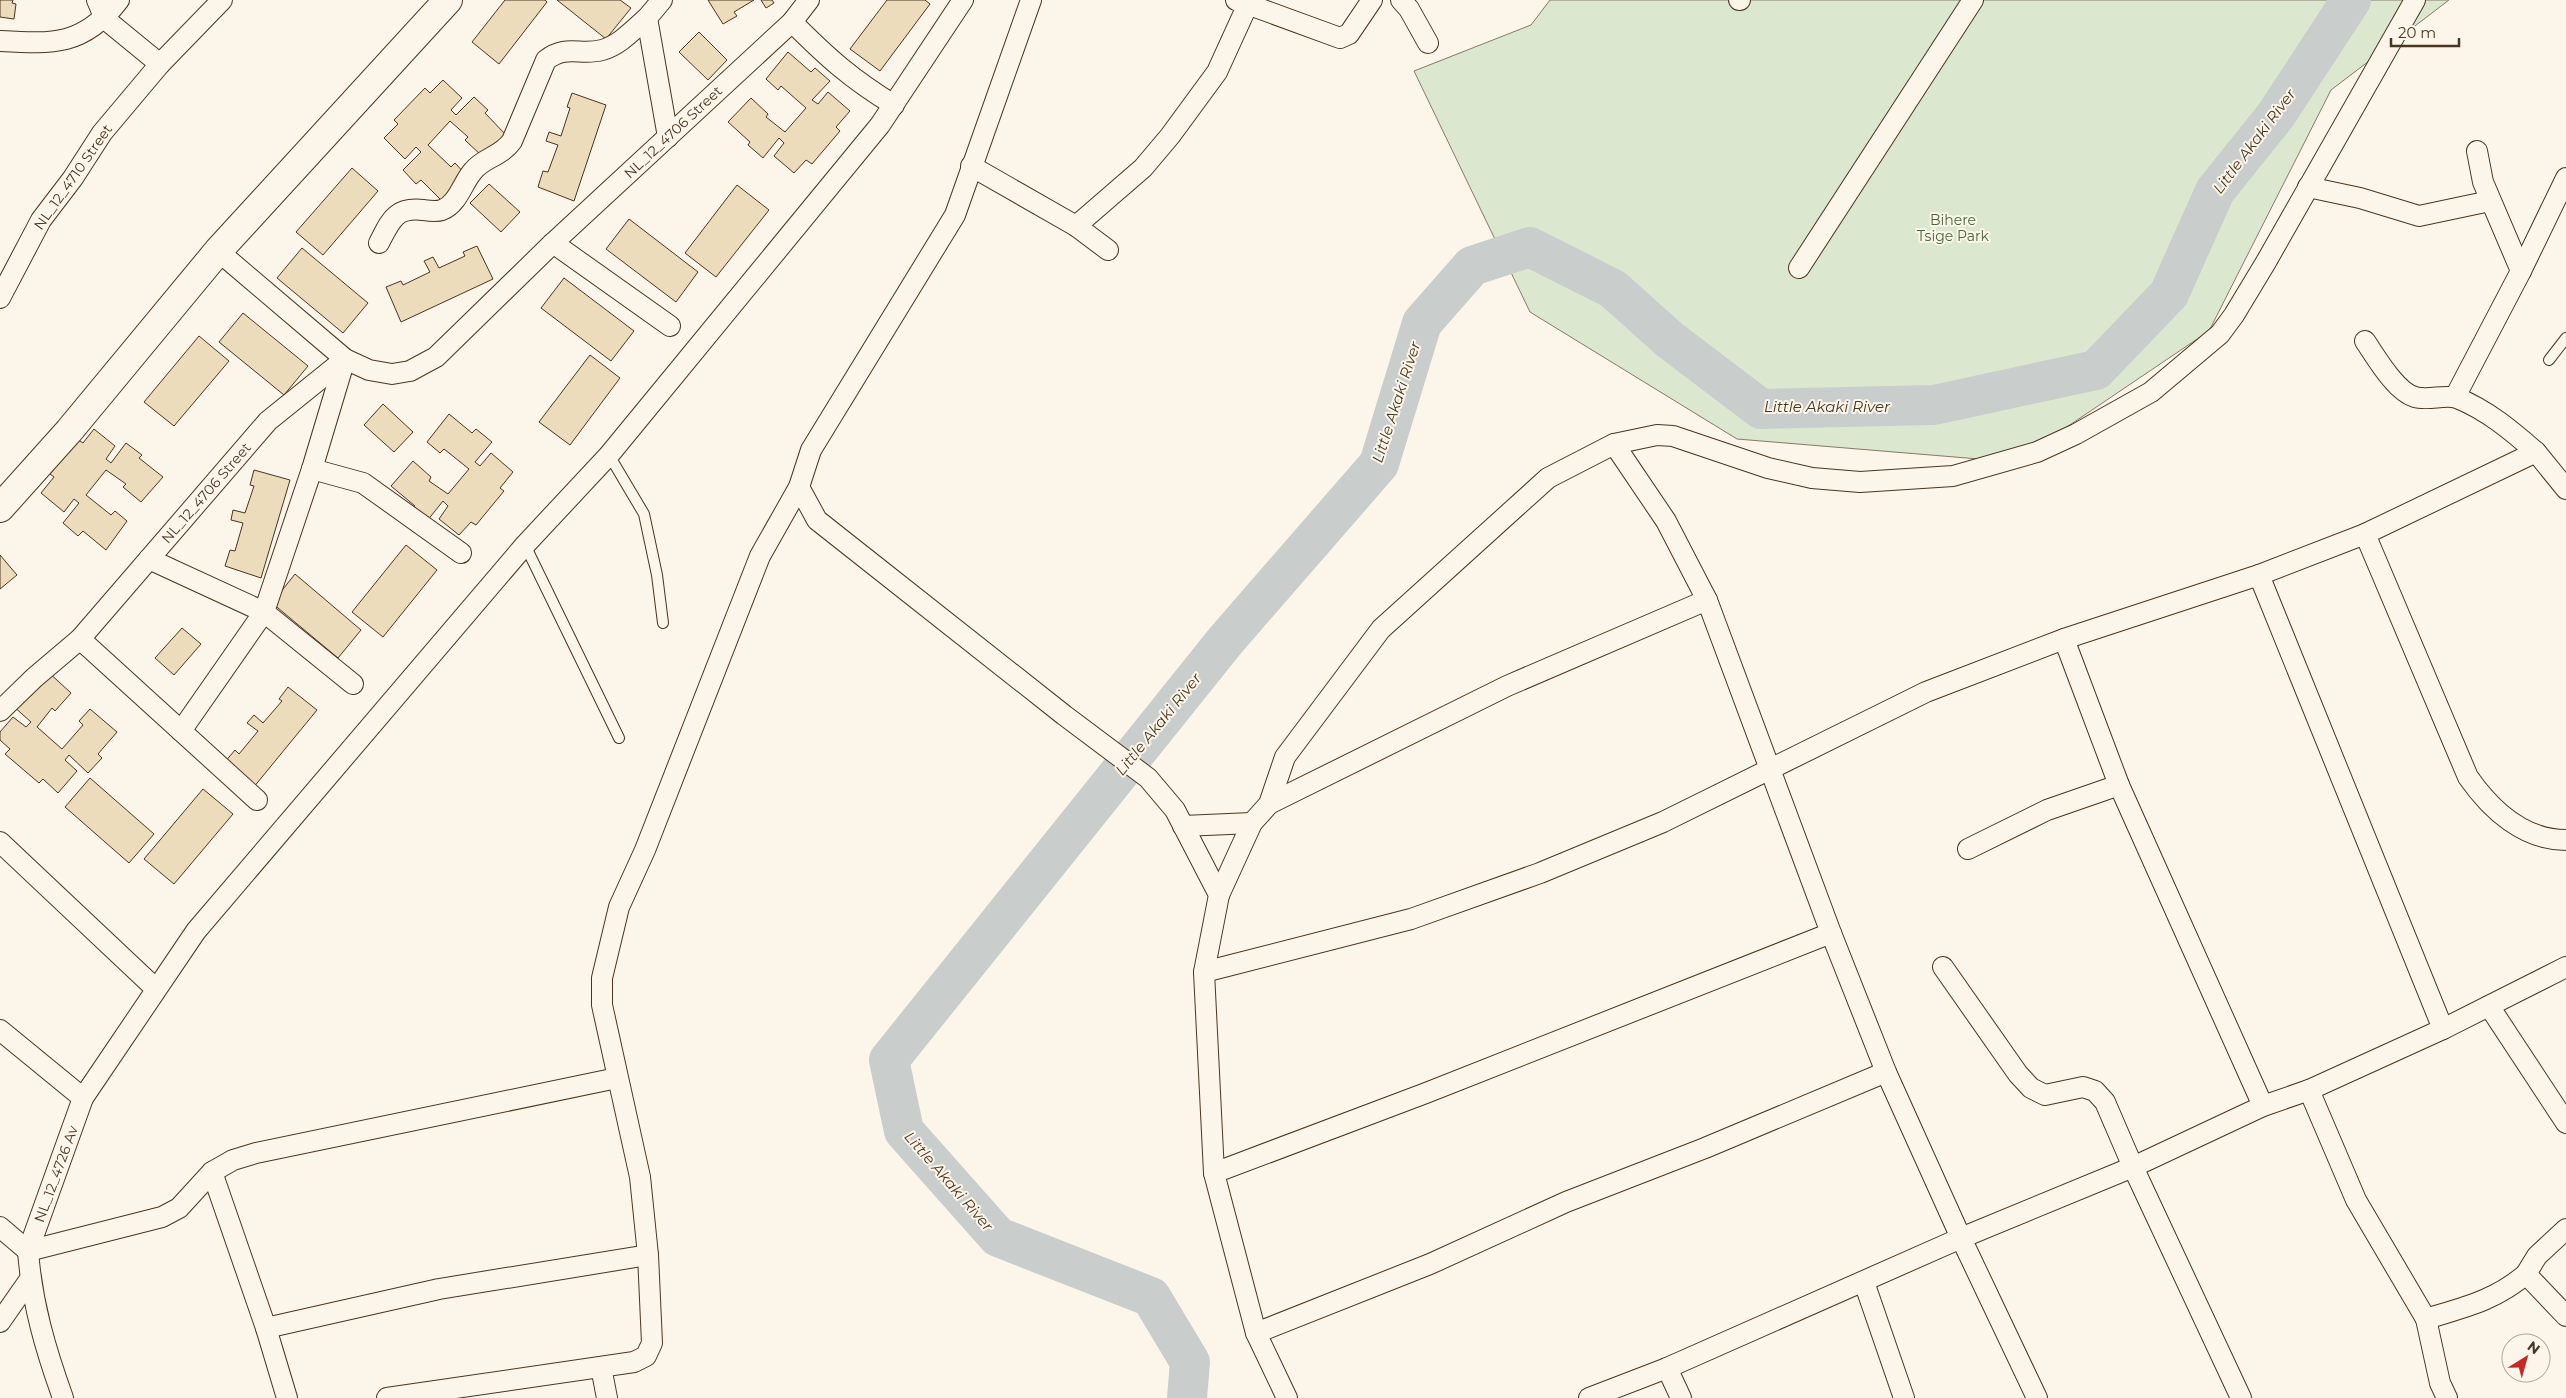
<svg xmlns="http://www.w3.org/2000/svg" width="2566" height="1398" viewBox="0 0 2566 1398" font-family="Montserrat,sans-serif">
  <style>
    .green { fill: #dce7d0; stroke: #887966 }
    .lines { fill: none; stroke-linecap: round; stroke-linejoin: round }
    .river { stroke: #c9cecd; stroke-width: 40 }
    .building { fill: #ecdcbc; stroke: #4a3520 }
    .lane-casing { stroke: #4a3520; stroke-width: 12 }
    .street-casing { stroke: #4a3520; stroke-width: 22 }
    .secondary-casing { stroke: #4a3520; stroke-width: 30 }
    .lane { stroke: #fbf6e9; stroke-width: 10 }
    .street { stroke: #fbf6e9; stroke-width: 20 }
    .secondary { stroke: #fbf6e9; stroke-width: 28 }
    .labels { text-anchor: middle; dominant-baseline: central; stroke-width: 4; stroke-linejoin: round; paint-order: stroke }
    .street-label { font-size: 14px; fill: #4a3520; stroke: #fbf6e9 }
    .park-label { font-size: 14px; fill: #436837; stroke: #fbf6e9 }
    .water-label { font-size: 15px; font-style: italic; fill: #4a3520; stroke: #fbf6e9 }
  </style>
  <rect width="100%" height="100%" fill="#fbf6e9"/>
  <polygon class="green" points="1550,0 2449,0 2331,90 2209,331 2015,462 1737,439 1530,312 1414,71 1531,25"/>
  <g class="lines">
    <polyline class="river" points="1187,1398 1190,1362 1151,1297 998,1237 904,1131 889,1060 1226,640 1379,464 1422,323 1472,266 1530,247 1613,289 1670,340 1761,409 1934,405 2096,370 2169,294 2215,191 2276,115 2351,0"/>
  </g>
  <g class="building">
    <polygon points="0,0 13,0 12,3 16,4 14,19 0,17"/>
    <polygon points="505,0 545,0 547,2 499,64 472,42"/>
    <polygon points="557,0 620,0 631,8 606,39"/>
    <polygon points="708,0 754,0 734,12 737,16 723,24"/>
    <polygon points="761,0 772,0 774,3 766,8"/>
    <polygon points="887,0 925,0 930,4 880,71 850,49"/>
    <polygon points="699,32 727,60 708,80 679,52"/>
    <polygon points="788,52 811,72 815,68 830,81 812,100 818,104 828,92 850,111 836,127 840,131 812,164 806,160 794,173 774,156 784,143 779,138 763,158 748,145 750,142 728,122 751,98 768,114 766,117 785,132 806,108 781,86 778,90 766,79"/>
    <polygon points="443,80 462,98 451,110 456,115 474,97 488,110 485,113 506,135 483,157 465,140 468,137 450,121 428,145 451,167 455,163 466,175 442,201 421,180 416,184 403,170 421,152 416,147 405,159 384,138 398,124 394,120 425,88 430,93"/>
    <polygon points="572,93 606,105 574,201 538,187 543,171 548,172 558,145 546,141 549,132 561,136 570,108 567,107"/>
    <polygon points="352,168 378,191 323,255 296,232"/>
    <polygon points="489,184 520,212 501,232 470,203"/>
    <polygon points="737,185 769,210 716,277 685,253"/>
    <polygon points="629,219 698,272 676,302 606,249"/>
    <polygon points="477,246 493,279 401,322 386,287 401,281 403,285 430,272 424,261 433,257 439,268 465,256 463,252"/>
    <polygon points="302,248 368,303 343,333 277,278"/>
    <polygon points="564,278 634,331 611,361 541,308"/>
    <polygon points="243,313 308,366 284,395 219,342"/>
    <polygon points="199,336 229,361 174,426 144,402"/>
    <polygon points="590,355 620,378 570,445 539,422"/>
    <polygon points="383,404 413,432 394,452 364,425"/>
    <polygon points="449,414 472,433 476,429 492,442 475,462 480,466 491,453 513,472 500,488 504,491 476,525 471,522 459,535 439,519 448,506 443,501 427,521 412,509 415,506 391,486 413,461 431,477 429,481 448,494 469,469 444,449 440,453 427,442"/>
    <polygon points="94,429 115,446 106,459 111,463 126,443 142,455 139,458 163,477 141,502 123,487 126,484 106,470 86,495 111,515 115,511 127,521 106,550 83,531 78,536 63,523 79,503 74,499 64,512 41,493 54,477 50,474 77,439 83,443"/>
    <polygon points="254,470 290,480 261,578 225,566 230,550 235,551 243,523 231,520 233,510 245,513 254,486 250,485"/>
    <polygon points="406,545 437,570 383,637 352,612"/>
    <polygon points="0,555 17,575 0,589"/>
    <polygon points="295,574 361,630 338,658 272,603"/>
    <polygon points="182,628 201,644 174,675 155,658"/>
    <polygon points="47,671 71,693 55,711 52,708 37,727 62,749 83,725 79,721 90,709 117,732 98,754 102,758 88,773 69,755 65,760 77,771 58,793 43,779 39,783 5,754 10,749 0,740 0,732 13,717 26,727 31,722 12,705"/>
    <polygon points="288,687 317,710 253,788 224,763 235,750 239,754 258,731 247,723 254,715 263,723 282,701 279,699"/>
    <polygon points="90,778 154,834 129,863 65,807"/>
    <polygon points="203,789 233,814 174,884 144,859"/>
  </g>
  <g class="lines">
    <defs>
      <g id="lane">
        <polyline points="2549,360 2566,338"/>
        <polyline points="609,455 644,514 657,575 663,623"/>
        <polyline points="525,545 619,738"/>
      </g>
      <g id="street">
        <polyline points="97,0 105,19 160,64"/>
        <polyline points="662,0 647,18 668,137"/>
        <polyline points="1236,0 1340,38 1349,34 1372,0"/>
        <polyline points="1401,0 1409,9 1428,43"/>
        <polyline points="1739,0 1740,0"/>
        <path d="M792,22C827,57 851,79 894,105"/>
        <path d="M0,41C53,44 84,46 119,0"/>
        <polyline points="971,166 1076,226 1108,250"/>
        <polyline points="2308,187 2360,198 2419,216 2490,201"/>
        <polyline points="1076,226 1143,168 1170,136 1217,72 1248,4"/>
        <path d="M379,243C391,220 395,207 423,210C430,211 436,212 442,210C458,204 463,182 473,171C484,157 501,157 512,141L546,60C567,44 580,56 602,50C620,45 634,29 647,18"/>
        <polyline points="553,243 670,326"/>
        <polyline points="218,251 345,359 369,370 392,374 410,371 436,357 553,243 792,22 809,0"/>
        <polyline points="1799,268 1973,0"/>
        <polyline points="2521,271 2566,178"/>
        <polyline points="0,298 41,220 73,178 102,133 160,64 222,0"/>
        <path d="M2365,341C2376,357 2396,392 2415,397C2428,401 2445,394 2457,398C2487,410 2512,431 2536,452"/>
        <polyline points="345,359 312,469 264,612 353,684"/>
        <polyline points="2455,397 2521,271 2483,182 2477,151"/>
        <polyline points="1614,444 1657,435 1673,436 1768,468 1812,478 1860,482 1953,476 2037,452 2076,434 2151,392 2220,334 2234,315 2266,262 2415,0"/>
        <polyline points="312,469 363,483 461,553"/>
        <polyline points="799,487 817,520 1064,715 1148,778 1175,810 1219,895 1204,972 1214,1173 1256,1333 1287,1398"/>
        <polyline points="2365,534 2536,452 2566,489"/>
        <polyline points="149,559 264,612 181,731"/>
        <path d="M2259,575L2365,534L2468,777C2491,810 2524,840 2566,840"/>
        <polyline points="80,639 257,800"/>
        <polyline points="2064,639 2119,785 2263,1106"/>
        <polyline points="0,711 34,678 80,639 268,421 345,359"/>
        <polyline points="1269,804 1507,686 1707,600"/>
        <polyline points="1183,826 1252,823"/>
        <polyline points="0,842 156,989"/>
        <polyline points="1968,849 2047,810 2119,785"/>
        <polyline points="1219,895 1252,823 1269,804 1285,757 1381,629 1548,478 1614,444 1666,521 1707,600 1831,933 1886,1072 1961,1238 2037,1398"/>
        <polyline points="1943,967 2018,1074 2031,1088 2045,1095 2083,1087 2095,1091 2105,1102 2133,1167 2241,1398"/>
        <polyline points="1204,972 1411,919 1540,873 1663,822 1926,692 2064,639 2259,575 2443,1029"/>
        <polyline points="2489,1006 2566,1123"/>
        <polyline points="0,1030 83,1098"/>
        <path d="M2309,1090L2356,1200L2426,1319C2465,1307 2496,1300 2526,1274"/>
        <polyline points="212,1172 266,1328 287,1398"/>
        <polyline points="1214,1173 1426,1093 1831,933"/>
        <polyline points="0,1227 28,1251 83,1098 196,931 525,545 609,455 880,125 963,0"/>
        <polyline points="2566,1229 2537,1256 2526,1274 2566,1316"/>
        <polyline points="1864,1282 1904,1398"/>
        <polyline points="2426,1319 2440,1383 2447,1398"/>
        <polyline points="0,1322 30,1279"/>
        <polyline points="266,1328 439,1289 648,1255"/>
        <polyline points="1256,1333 1430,1264 1566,1202 1705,1148 1886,1072"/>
        <polyline points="601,1367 607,1398"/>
        <polyline points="1667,1368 1681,1398"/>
        <path d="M63,1398C45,1348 32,1303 28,1251L162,1217L179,1208L212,1172L233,1160L256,1153L617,1078"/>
        <polyline points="387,1398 634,1362 646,1356 652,1343 648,1255 640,1177 602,1005 602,978 619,907 645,850 760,556 799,487 811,450 955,215 1031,0"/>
        <polyline points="1589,1398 1667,1368 1961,1238 2133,1167 2263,1106 2309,1090 2443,1029 2566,967"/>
      </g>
      <polyline id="secondary" points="0,508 69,431 218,251 448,0"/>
    </defs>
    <use href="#lane" class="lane-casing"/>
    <use href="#street" class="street-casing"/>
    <use href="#secondary" class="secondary-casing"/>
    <use href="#lane" class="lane"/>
    <use href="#street" class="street"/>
    <use href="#secondary" class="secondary"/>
  </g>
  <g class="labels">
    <g class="street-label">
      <text transform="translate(673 132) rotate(-43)">NL_12_4706 Street</text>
      <text transform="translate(73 177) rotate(-55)">NL_12_4710 Street</text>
      <text transform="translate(206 493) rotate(-49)">NL_12_4706 Street</text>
      <text transform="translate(56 1174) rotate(-70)">NL_12_4726 Av</text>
    </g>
    <g class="park-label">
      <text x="1953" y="220">Bihere<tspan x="1953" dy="16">Tsige Park</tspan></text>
    </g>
    <g class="water-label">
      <text transform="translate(2254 141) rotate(-53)">Little Akaki River</text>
      <text transform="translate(1396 402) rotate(-72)">Little Akaki River</text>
      <text x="1827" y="406">Little Akaki River</text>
      <text transform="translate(1158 724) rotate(-51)">Little Akaki River</text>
      <text transform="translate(949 1181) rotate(49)">Little Akaki River</text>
    </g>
  </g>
  <g transform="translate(2526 1358) rotate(37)"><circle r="24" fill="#fbf6e9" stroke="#b4a999"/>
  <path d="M0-4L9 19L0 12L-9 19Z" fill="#c62828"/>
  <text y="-8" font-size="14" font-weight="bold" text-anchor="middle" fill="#4a3520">N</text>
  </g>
  <path d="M2391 38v8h68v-8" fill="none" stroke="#4a3520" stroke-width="2.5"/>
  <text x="2398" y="38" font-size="15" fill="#4a3520" stroke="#fbf6e9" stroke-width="4" paint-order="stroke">20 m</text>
</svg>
